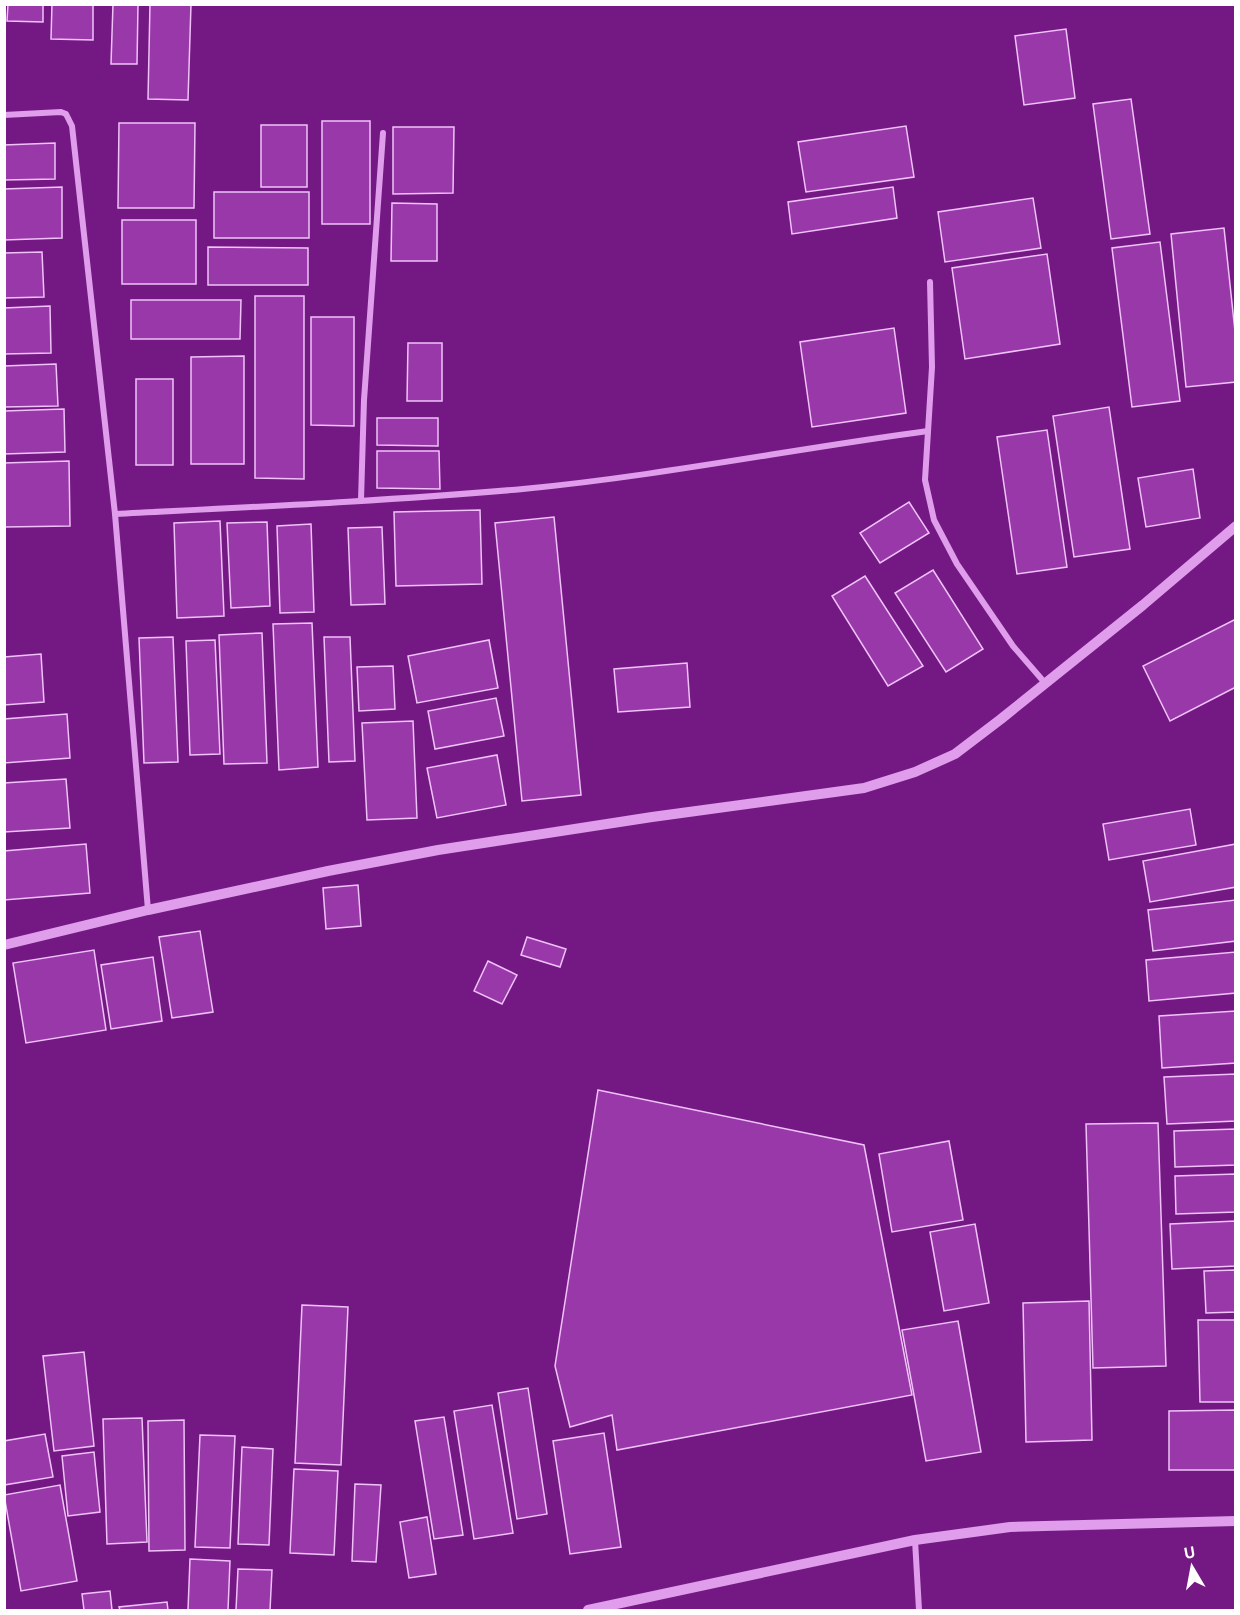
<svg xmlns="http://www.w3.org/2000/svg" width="1240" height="1615" viewBox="0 0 1240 1615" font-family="Ubuntu,sans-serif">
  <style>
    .building { fill: #9838a9; stroke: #f0c2f9; stroke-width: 1.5 }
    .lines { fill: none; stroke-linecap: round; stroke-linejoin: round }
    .minor { stroke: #df9dec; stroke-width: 6 }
    .tertiary { stroke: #df9dec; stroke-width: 10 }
  </style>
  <rect width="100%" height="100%" fill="#741983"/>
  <g class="building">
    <polygon points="8,4 43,4 43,22 7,21"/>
    <polygon points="52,4 93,4 93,40 51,39"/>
    <polygon points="113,4 138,4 137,64 111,64"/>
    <polygon points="150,4 191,4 188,100 148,99"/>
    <polygon points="1066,29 1075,98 1024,105 1015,36"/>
    <polygon points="1131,99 1150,234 1111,239 1093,104"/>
    <rect x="322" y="121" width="48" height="103"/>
    <polygon points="119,123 195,123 194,208 118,208"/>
    <rect x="261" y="125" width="46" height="62"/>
    <polygon points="906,126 914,177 806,192 798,142"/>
    <polygon points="393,127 454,127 453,193 393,194"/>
    <polygon points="55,143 55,179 4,180 4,145"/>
    <polygon points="62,187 62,238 4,240 4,189"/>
    <polygon points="893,187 897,218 792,234 788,202"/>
    <rect x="214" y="192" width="95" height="46"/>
    <polygon points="1033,198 1041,248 945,262 938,212"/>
    <polygon points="392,203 437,204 437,261 391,261"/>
    <rect x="122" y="220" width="74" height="64"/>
    <polygon points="1224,228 1236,341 1236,382 1186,387 1171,234"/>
    <polygon points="1160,242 1180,401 1132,407 1112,248"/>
    <polygon points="208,247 308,248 308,285 208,285"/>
    <polygon points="42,252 44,297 4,298 4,253"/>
    <polygon points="1047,254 1060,344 965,359 952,268"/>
    <polygon points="255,296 304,296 304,479 255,478"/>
    <polygon points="131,300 241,300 240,339 131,339"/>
    <polygon points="50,306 51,353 4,354 4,308"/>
    <polygon points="311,317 354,317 354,426 311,425"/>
    <polygon points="894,328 906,413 812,427 800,342"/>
    <polygon points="408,343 442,343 442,401 407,401"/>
    <polygon points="244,356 244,464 191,464 191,357"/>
    <polygon points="56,364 58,406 4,407 4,366"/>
    <rect x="136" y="379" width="37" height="86"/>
    <polygon points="1109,407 1130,549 1074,557 1053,416"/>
    <polygon points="64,409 65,452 4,454 4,411"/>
    <polygon points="377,418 438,418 438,446 377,445"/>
    <polygon points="1047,430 1067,567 1017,574 997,437"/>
    <polygon points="377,451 439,451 440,489 377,488"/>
    <polygon points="69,461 70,526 4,527 4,463"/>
    <polygon points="1193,469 1200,518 1146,527 1138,478"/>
    <polygon points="909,502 929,533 880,563 860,533"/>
    <polygon points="480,510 482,584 396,586 394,512"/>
    <polygon points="554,517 581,795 522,801 495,523"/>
    <polygon points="220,521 224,616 177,618 174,523"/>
    <polygon points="267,522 270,606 231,608 227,523"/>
    <polygon points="311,524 314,612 280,613 277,526"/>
    <polygon points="382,527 385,604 351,605 348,528"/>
    <polygon points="933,570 983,649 946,672 895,593"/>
    <polygon points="865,576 923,666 888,686 832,596"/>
    <polygon points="1236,619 1236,687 1170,721 1143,666"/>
    <polygon points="312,623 318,767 279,770 273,624"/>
    <polygon points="262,633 267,763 224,764 219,635"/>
    <polygon points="173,637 178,762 144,763 139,638"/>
    <polygon points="324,637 350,637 355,761 329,762"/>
    <polygon points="215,640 220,754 190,755 186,641"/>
    <polygon points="489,640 498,688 417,703 408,656"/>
    <polygon points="41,654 44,702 4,705 4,657"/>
    <polygon points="687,663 690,707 618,712 614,669"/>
    <polygon points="393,666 395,709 359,711 357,667"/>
    <polygon points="496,698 504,736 435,749 428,711"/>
    <polygon points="67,714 70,758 4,763 4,719"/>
    <polygon points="413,721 417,818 367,820 362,723"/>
    <polygon points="497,755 506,805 437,818 427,768"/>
    <polygon points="66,779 70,828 4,832 4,783"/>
    <polygon points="1190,809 1196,845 1109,860 1103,824"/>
    <polygon points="86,844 90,893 4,900 4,851"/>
    <polygon points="1236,844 1236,887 1150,902 1143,861"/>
    <polygon points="358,885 361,926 326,929 323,888"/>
    <polygon points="1236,900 1236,941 1153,951 1148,910"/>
    <polygon points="200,931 213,1012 172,1018 159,937"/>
    <polygon points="527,937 566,949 560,967 521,955"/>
    <polygon points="94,950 106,1030 26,1043 13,963"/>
    <polygon points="1236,952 1236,993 1149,1001 1146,960"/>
    <polygon points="153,957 162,1021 111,1029 101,965"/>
    <polygon points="488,961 517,975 502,1004 474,991"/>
    <polygon points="1236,1011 1236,1063 1162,1068 1159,1016"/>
    <polygon points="1236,1074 1236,1121 1167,1124 1164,1077"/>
    <polygon points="598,1090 864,1145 912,1395 617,1450 612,1415 570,1427 555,1366"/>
    <polygon points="1158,1123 1166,1366 1093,1368 1086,1124"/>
    <polygon points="1236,1129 1236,1165 1175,1167 1174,1131"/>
    <polygon points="949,1141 963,1220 892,1232 879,1154"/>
    <polygon points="1236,1174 1236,1212 1176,1214 1175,1176"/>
    <polygon points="1236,1221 1236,1266 1172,1269 1170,1224"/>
    <polygon points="975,1224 989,1303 944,1311 930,1232"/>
    <polygon points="1236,1270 1236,1312 1206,1313 1204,1271"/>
    <polygon points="1089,1301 1092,1440 1026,1442 1023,1303"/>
    <polygon points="302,1305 348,1307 341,1465 295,1463"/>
    <polygon points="1198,1320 1236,1320 1236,1402 1200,1402"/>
    <polygon points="958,1321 981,1452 926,1461 902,1330"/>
    <polygon points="84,1352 94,1446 54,1451 43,1356"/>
    <polygon points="528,1388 547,1514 517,1519 498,1393"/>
    <polygon points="492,1405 513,1533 474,1539 454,1411"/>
    <polygon points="1236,1410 1236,1470 1169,1470 1169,1411"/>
    <polygon points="444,1417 463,1535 434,1539 415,1421"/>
    <polygon points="142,1418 147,1542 107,1544 103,1419"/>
    <polygon points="184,1420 185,1550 149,1551 148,1421"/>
    <polygon points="604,1433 621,1547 570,1554 553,1441"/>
    <polygon points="45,1434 53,1477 4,1485 4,1441"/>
    <polygon points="200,1435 235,1436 230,1548 195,1547"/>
    <polygon points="242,1447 273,1449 269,1545 238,1544"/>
    <polygon points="94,1452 100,1512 68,1516 62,1456"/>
    <polygon points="294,1469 338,1471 334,1555 290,1553"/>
    <polygon points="355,1484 381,1485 376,1562 352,1561"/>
    <polygon points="60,1485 77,1581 21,1591 4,1495"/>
    <polygon points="427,1517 436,1574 409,1578 400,1522"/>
    <polygon points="190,1559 230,1561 228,1610 188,1610"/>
    <polygon points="238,1569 272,1570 270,1610 236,1610"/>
    <polygon points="110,1591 112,1610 84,1610 82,1594"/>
    <polygon points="167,1602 168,1610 120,1610 119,1607"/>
  </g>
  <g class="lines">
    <g class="minor">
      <polyline points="4,115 61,112 66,114 72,126 115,514 148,910"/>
      <polyline points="930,282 932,367 925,480 934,520 957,564 1013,646 1045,683"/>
      <polyline points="361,500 364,400 383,133"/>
      <path d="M115,514C251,507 387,501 523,489C659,476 793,449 928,431"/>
      <polyline points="915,1540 919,1610"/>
    </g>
    <g class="tertiary">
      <polyline points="4,945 148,910 328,871 438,850 652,817 864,788 915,772 955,754 1001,719 1143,605 1236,526"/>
      <polyline points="588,1610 915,1540 1010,1527 1236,1521"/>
    </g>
  </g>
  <rect width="1240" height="1615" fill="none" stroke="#ffffff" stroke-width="12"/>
  <g transform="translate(1192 1567) rotate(350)" stroke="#741983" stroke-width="4.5" paint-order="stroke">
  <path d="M0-4.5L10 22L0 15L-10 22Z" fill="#ffffff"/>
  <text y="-9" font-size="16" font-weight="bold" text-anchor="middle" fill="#ffffff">U</text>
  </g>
</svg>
